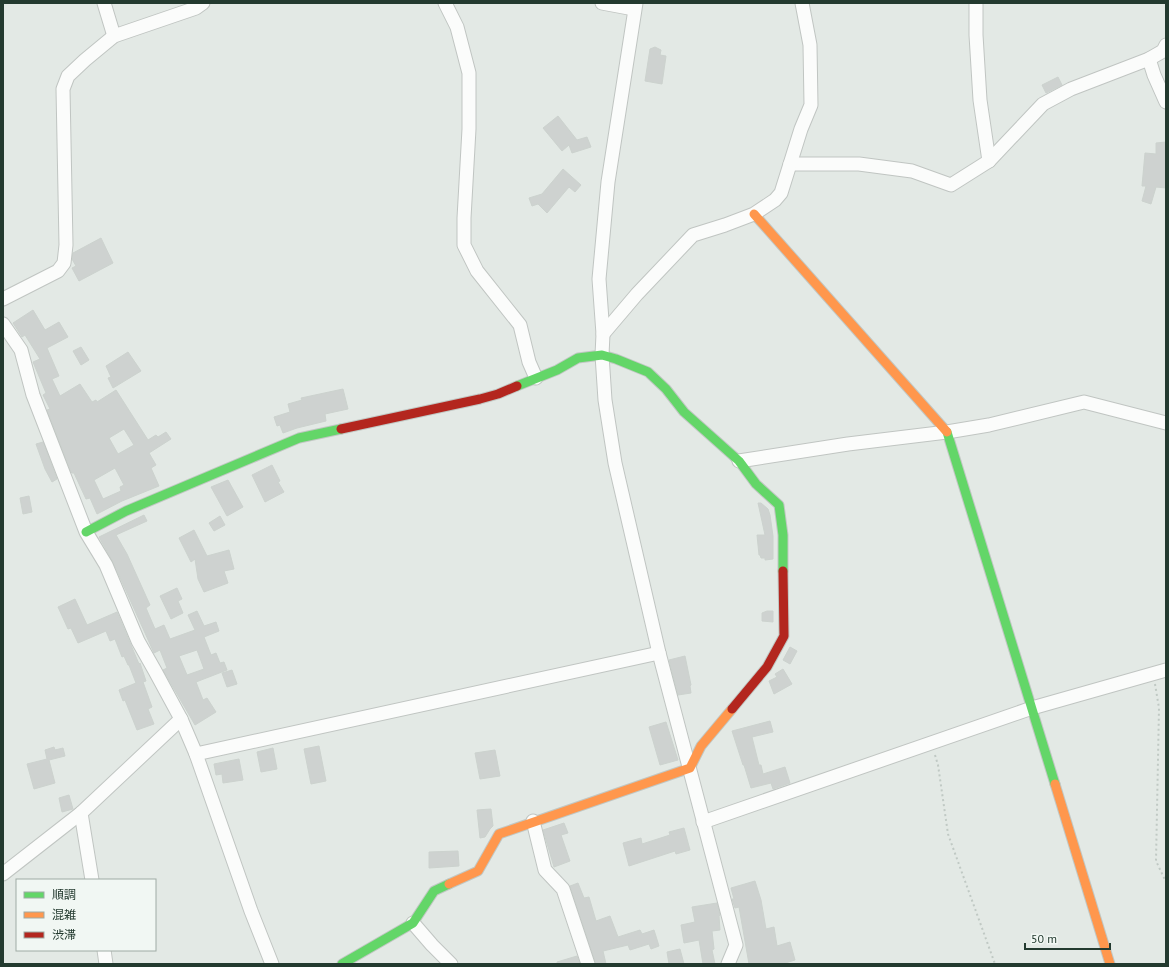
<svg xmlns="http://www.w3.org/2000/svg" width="1169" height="967" viewBox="0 0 1169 967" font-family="'PT Sans','Noto Sans JP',sans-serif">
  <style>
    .building { fill: #ced2d0; stroke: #ccd2ce; fill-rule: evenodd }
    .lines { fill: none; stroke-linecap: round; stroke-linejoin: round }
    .street-casing { stroke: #c0c5c2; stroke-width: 15 }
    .fast-casing { stroke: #c1c7c3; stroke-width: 11 }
    .slow-casing { stroke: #c1c7c3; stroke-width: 11 }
    .jam-casing { stroke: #c1c7c3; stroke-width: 11 }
    .path { stroke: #c0c9c4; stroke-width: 2; stroke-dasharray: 2 3; stroke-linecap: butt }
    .street { stroke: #fbfcfb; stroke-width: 13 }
    .fast { stroke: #63d668; stroke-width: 9 }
    .slow { stroke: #ff974d; stroke-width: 9 }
    .jam { stroke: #b3261e; stroke-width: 9 }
  </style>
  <rect width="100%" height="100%" fill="#e3e9e5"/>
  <g class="building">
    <polygon points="655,47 661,50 660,55 666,56 662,84 645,81 650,49"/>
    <polygon points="1058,77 1062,85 1046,93 1042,85"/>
    <polygon points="558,116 577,140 587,137 591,147 572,153 569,145 562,151 543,128"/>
    <polygon points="1166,142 1166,188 1156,187 1151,204 1142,201 1146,186 1142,186 1145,153 1156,154 1156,143"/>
    <polygon points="563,169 581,185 575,192 569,187 547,213 538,204 532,206 529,198 542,194"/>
    <polygon points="101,238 113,263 79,281 72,268 76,266 72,259 73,253"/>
    <path d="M33,310L45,330L59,322L68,337L47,348L59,376L52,379L60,396L80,384L92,402L96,400L97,402L116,390L148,440L156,435L158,437L166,432L171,439L149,453L156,465L151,468L159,486L122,501L97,514L90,498L86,499L74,473H72L71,472L47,410L50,409L43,395L46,393L33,362L40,359L25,335L22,337L13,323ZM124,429L134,445L118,454L109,438ZM115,468L124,485L120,487L121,491L103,499L94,480Z"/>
    <polygon points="81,347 89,360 81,365 73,351"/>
    <polygon points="128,352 141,371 113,388 108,378 111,377 106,366"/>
    <polygon points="343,389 348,409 325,414 326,421 297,428 283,433 280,425 277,426 274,417 290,412 288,404 302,400 301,398"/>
    <polygon points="43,442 57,479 52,482 45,469 36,444"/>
    <polygon points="272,465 280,481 278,482 284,492 265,502 252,475"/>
    <polygon points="228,480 243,507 227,516 211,487"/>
    <polygon points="29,496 32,512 23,514 20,498"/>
    <polygon points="758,503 761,503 768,509 770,515 773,536 773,559 765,560 765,558 761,558 760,555 759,555 757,535 765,535"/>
    <path d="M144,515L147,521L116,535L127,554L150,605L146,608L155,629L164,625L170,639L195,630L188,615L197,611L204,626L216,622L219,631L204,637L211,655L216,653L220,663L224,662L227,670L196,682L203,700L207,698L216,712L195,725L163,670L167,668L160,650L154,653L113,562L99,537ZM197,650L204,669L187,675L179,656Z"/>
    <polygon points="220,516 225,525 214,531 209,523"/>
    <polygon points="194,530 207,556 229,550 234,569 224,571 228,583 204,592 198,579 195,559 191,562 179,538"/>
    <polygon points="177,588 182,599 178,601 183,613 171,619 160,596"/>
    <polygon points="75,599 87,625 117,612 139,664 140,663 146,681 143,682 152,707 148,709 154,724 137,730 125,700 123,701 119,690 136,683 129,665 128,665 124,656 122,657 115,639 110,641 106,631 78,643 71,628 68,629 58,607"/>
    <polygon points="767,611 773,611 773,622 762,621 762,613"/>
    <polygon points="790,647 797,651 790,664 783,660"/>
    <polygon points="685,656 691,685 690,686 691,693 678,695 669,660"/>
    <polygon points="783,669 792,684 774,694 769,681 777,677 775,674"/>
    <polygon points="232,670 237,684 227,687 222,673"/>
    <polygon points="770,721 773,732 752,737 759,765 761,765 763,774 785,767 790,783 773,789 771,783 751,788 744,765 743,765 732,731"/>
    <polygon points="666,722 678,760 660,765 649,727"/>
    <polygon points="319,746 326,781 311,784 304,749"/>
    <polygon points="54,747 55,750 63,748 65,756 49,760 55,783 34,789 27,764 47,759 45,750"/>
    <polygon points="273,748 277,769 261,772 257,752"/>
    <polygon points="495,750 500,776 480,779 475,753"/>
    <polygon points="239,759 243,780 223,783 222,774 216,775 214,764"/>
    <polygon points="69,795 73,809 62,812 59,798"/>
    <polygon points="491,809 493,826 490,829 485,837 480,838 477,810"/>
    <polygon points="564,823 568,833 561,835 570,861 554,867 543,830"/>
    <polygon points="684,828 690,850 676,854 675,851 629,866 623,843 641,838 642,844 670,835 669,832"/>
    <polygon points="458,851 459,866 429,868 429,852"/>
    <polygon points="755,881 761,900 766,929 774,927 777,946 790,942 795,960 782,964 749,964 739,907 735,908 732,899 734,899 731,888"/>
    <polygon points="578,883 584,898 589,897 596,921 610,916 618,937 640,930 642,934 654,930 659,946 651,949 649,944 630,950 628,945 603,951 606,964 596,964 570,886"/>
    <polygon points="717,903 720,915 719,916 720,930 712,931 714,949 712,950 715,964 703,964 699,940 684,943 681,925 695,922 692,907"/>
    <polygon points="680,949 684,964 669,964 667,952"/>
    <polygon points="577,956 580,964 557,964 557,962"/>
  </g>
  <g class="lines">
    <defs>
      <g id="street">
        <polyline points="104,3 114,36"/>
        <polyline points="445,3 457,27 469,73 469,129 464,218 464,245 477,271 520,325 529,362 536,378"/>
        <polyline points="602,3 634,9"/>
        <polyline points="636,3 608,182 599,279 603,334 602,355 605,400 615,463 659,653 736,945 728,964"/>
        <polyline points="976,3 976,35 980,100 989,161"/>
        <polyline points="1149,59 1154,75 1166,102"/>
        <polyline points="790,164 859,164 912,171 951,185 989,161 1043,104 1071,89 1149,59 1163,51 1166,45"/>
        <polyline points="3,299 58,271 64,263 66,245 63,89 68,76 85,60 114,36 196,8 203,3"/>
        <polyline points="3,324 21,350 33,395 86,532 106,565 138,641 155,671 181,719 196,754 251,911 272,964"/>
        <polyline points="603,334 637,294 693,235 725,225 754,214 775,200 781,193 801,129 811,105 810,45 802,3"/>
        <polyline points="739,461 848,444 947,432 989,425 1084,402 1166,423"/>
        <polyline points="196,754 659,653"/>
        <polyline points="81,813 92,880"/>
        <polyline points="533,821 545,870 563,889 588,964"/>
        <polyline points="703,822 1032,708 1166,670"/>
        <polyline points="3,874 81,813 181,719"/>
        <polyline points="413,923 432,945 451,964"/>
        <polyline points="104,950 106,964"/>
      </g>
      <g id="fast">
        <polyline points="517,386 557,370 578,358 602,355 616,359 648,372 666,389 684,412 739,461 756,484 779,505 783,535 783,571"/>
        <polyline points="947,432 1055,784"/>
        <polyline points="86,532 126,511 299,438 341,429"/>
        <polyline points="342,964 413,923 434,891 449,884"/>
      </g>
      <g id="slow">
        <polyline points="754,214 947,432"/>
        <polyline points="1055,784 1110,964"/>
        <polyline points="449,884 478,871 499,834 690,768 701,746 732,709"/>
      </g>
      <g id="jam">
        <polyline points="341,429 480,399 498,394 517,386"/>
        <polyline points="732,709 767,667 784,636 783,571"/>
      </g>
    </defs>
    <use href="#street" class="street-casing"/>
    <use href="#fast" class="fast-casing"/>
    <use href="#slow" class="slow-casing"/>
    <use href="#jam" class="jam-casing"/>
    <g class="path">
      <polyline points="1155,684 1159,708 1156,861 1166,882"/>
      <polyline points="935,755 938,765 948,834 995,964"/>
    </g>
    <use href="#street" class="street"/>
    <use href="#fast" class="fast"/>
    <use href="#slow" class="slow"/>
    <use href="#jam" class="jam"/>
  </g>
  <rect width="1169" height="967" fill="none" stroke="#233a2f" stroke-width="8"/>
  <rect x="16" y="879" width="140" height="72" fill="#f1f7f3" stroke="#9faba5"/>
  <rect x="24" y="892" width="20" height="6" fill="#63d668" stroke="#9faba5"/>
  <text x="52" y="899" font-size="12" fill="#233a2f">順調</text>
  <rect x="24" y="912" width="20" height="6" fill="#ff974d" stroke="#9faba5"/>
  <text x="52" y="919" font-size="12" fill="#233a2f">混雑</text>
  <rect x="24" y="932" width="20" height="6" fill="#b3261e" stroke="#9faba5"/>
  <text x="52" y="939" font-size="12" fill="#233a2f">渋滞</text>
  <path d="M1025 943v6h85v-6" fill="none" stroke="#233a2f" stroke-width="2"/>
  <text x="1031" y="943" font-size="12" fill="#233a2f" stroke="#f1f7f3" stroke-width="3" paint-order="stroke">50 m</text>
</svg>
